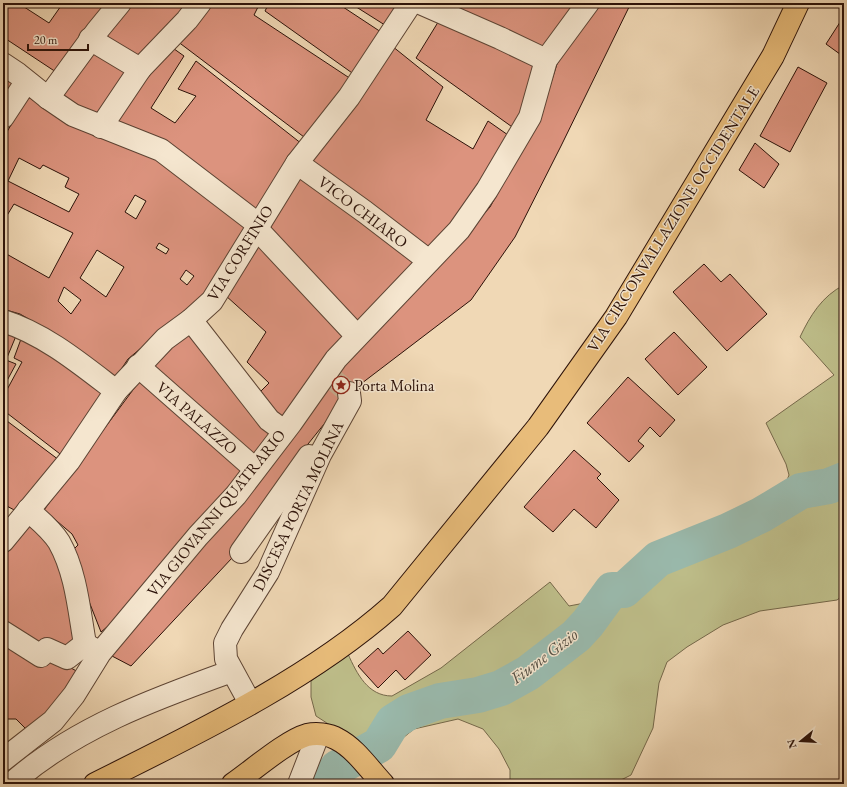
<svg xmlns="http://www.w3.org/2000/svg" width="847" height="787" viewBox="0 0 847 787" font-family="'EB Garamond',serif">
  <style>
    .green { fill: #bebe8a; stroke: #75684a }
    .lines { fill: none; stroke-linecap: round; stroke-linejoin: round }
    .river { stroke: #9abaad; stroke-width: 36 }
    .building { fill: #dc937e; stroke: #2c1209; fill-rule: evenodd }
    .minor-tunnel { stroke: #c9b093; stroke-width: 22; stroke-dasharray: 22 11; stroke-linecap: butt }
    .minor-casing { stroke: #5d4434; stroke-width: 24 }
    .major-casing { stroke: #2c1209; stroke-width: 24 }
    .minor { stroke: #f5e6cf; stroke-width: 22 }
    .major { stroke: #e8bc7a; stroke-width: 22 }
    .labels { text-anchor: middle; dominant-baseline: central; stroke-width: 3; stroke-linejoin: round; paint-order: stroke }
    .street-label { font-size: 16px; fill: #2c1209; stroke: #f5e6cf }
    .poi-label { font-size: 16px; fill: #2c1209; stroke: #f5e6cf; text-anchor: start }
    .water-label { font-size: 17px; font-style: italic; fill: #524d42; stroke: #f5e6cf }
  </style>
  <rect width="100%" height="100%" fill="#f0d8b5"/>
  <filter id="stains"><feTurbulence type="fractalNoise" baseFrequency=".005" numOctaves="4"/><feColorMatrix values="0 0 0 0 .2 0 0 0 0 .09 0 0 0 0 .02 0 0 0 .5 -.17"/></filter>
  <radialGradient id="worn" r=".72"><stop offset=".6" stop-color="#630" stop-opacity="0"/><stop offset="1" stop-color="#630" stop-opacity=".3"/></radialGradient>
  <g class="green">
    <path d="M844,285V595L837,600L760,611L723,625L687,647L667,662L659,683L653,728L631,775L613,784H510V770L499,749L483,729L458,719L414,729L373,762L350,738L316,716L311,697V681L348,654C357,674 368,696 392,696L441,668L550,582L569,606L590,602L633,564L652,553L680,546L748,514L756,502L772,497L784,488L789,475L786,464L766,423L834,375L800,337C810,316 822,296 844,285Z"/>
    <polygon points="328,755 356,784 318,784"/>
  </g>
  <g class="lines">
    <polyline class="river" points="328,784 337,768 379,745 393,722 409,712 440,701 478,695 501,688 528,673 576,636 588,623 612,590 624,590 658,559 728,531 761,515 801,491 829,486 844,480"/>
  </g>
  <g class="building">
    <polygon points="3,3 18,3 49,23 63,3 109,3 59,74 3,37"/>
    <polygon points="130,3 191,3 138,62 101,38"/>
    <polygon points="207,3 260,3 254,15 351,79 304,137 177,41"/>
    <polygon points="269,3 337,3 381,32 355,75 265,11"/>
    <polygon points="350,3 404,3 388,27"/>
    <polygon points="433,3 581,3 544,54"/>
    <polygon points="595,3 631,3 561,146 515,237 471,300 349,393 300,454 232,558 131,666 112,656 197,548 242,504 360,345 436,268 490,207 540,117 557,64"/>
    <polygon points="844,16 844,57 826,44"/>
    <polygon points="440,19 536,63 515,129 416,58"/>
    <polygon points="170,46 184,56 151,108 175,123 196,96 178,89 196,61 302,144 257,217 165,148 115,119"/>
    <polygon points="392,46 443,87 426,120 473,149 488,121 508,135 452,228 427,252 309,164"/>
    <polygon points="92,52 126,72 97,117 61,98"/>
    <polygon points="798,67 827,83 790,152 760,136"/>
    <polygon points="3,77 15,84 3,102"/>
    <path d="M28,97L71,123L161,153L248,226L204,295L128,359L114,380L67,341L20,314L3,309V252L49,278L73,233L14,204L3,222V182L7,174L5,135ZM19,158L40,169L43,165L69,178L65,187L79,194L69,212L8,181ZM135,195L146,201L136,219L125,212ZM159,243L169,249L166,254L156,248ZM97,250L124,267L106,297L80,278ZM186,270L194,276L187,285L180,279ZM64,287L81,300L71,314L58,301Z"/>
    <polygon points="755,143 779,164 764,188 739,170"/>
    <polygon points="297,174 419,262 357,327 265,228"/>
    <polygon points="258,241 349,336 283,423 258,394 269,383 247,362 266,332 225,295"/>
    <polygon points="704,264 721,282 730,274 767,314 727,351 673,292"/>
    <polygon points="190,329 275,432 253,460 147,367"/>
    <polygon points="3,331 16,336 6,360 16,364 3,388"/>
    <polygon points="674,332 707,367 678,395 645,359"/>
    <polygon points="21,339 55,354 108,392 64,457 3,410 3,397 22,362 14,358"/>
    <polygon points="628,377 675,420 660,437 650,427 638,441 644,446 629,462 587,423"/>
    <polygon points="141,379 245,469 126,611 101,632 70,553 78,545 72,534 44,510"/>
    <polygon points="3,418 59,460 18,512 3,504"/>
    <polygon points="574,450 601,474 597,478 619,500 596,528 574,509 553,532 524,507"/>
    <polygon points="28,520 57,548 79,635 65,653 44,638 35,645 3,627 3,549"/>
    <polygon points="408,631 431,655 405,680 396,670 378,688 358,666 378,648 383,654"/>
    <polygon points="3,637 53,658 80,673 31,734 16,719 3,719"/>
  </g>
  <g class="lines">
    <polyline class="minor-tunnel" points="334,380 349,393"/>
    <defs>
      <g id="minor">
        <polyline points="420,3 500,38 546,60"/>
        <polyline points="90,39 140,69"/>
        <polyline points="3,64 18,74 48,98 73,115 161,150 259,225"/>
        <polyline points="48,98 97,31 120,3"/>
        <polyline points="3,117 26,82"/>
        <polyline points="101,127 140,69 187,20 200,3"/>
        <polyline points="297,163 365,212 429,261"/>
        <polyline points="257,229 357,336"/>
        <polyline points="191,320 269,420 284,431"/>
        <path d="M3,321C45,334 82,365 116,391"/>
        <polyline points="138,366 255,469"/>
        <path d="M28,510C39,520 51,529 59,542C76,572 79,610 85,644"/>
        <polyline points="3,541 69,461 116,391 165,339 191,320 212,301 297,163 349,97 411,3"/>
        <polyline points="241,552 309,456"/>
        <polyline points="3,632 41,656 47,649 67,658 85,644 97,651"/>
        <polyline points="250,703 226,659 225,643 232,629 268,572 320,455 350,401 349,393"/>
        <polyline points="3,760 53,721 74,695 100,653 198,536 236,495 291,423 336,359 459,230 487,190 530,117 546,60 588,3"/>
        <path d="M11,784C74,728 154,699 232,671"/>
        <polyline points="299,784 318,735"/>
      </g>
      <g id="major">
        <path d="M95,784C195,734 309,680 392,606L538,427L616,317L773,56L798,3"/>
        <path d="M233,784C252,771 286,741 307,735C316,733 329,734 337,739C355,748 369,769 383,784"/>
      </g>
    </defs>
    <use href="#minor" class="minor-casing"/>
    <use href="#major" class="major-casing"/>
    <use href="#minor" class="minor"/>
    <use href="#major" class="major"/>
  </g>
  <defs>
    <symbol id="sight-ring" viewBox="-11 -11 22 22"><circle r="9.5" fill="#f5e6cf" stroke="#8f2418" stroke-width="1.5"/><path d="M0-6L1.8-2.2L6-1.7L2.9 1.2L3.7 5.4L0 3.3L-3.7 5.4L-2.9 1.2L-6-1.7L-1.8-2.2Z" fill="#8f2418"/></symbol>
  </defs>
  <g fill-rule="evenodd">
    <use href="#sight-ring" x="331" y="375" width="20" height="20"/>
  </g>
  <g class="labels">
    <g class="street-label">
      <text transform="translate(363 212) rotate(37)">VICO CHIARO</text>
      <text transform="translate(673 219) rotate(-58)">VIA CIRCONVALLAZIONE OCCIDENTALE</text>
      <text transform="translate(240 253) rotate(-58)">VIA CORFINIO</text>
      <text transform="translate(197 418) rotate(41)">VIA PALAZZO</text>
      <text transform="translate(298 506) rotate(-64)">DISCESA PORTA MOLINA</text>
      <text transform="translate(216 513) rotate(-51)">VIA GIOVANNI QUATRARIO</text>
    </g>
    <g class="poi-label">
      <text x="354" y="385">Porta Molina</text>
    </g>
    <g class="water-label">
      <text transform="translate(544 656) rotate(-37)">Fiume Gizio</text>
    </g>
  </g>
  <rect width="847" height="787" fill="none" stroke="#f0d8b5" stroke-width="16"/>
  <rect x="4" y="4" width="839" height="779" fill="none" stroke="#2c1209" stroke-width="2"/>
  <rect x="8" y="8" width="831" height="771" fill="none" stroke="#2c1209"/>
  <g transform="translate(801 741) rotate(252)" stroke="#f5e6cf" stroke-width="3" paint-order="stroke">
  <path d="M0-3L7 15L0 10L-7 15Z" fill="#2c1209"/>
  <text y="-6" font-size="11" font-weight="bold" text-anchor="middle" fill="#2c1209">N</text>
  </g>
  <path d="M28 44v6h60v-6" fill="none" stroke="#2c1209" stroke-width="2"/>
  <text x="34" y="44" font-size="12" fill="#2c1209" stroke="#f5e6cf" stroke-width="3" paint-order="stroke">20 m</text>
  <rect width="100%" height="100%" filter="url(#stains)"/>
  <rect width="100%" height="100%" fill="url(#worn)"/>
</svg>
